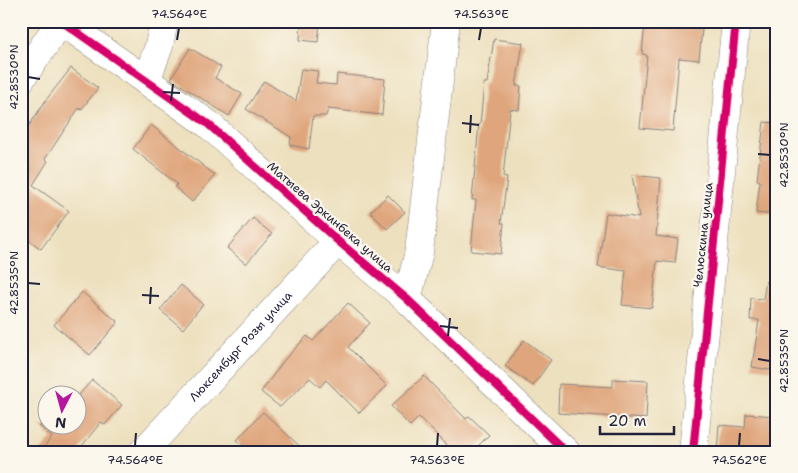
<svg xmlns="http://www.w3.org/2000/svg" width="798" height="473" viewBox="0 0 798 473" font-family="'Shantell Sans',sans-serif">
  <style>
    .building { fill: #dfa57b }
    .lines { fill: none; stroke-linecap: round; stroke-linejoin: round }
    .minor-casing { stroke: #88817c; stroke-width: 29 }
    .minor { stroke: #fff; stroke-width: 28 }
    .cycleway-casing { stroke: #fbf7ec; stroke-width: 11 }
    .cycleway { stroke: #d6006c; stroke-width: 8 }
    .ticks { fill: none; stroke: #22223b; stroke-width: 2 }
    .labels { text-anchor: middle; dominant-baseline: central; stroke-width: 4.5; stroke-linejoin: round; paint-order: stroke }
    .street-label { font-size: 12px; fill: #22223b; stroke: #fbf7ec }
    .neatline { fill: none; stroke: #22223b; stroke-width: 2 }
    .ticks-label { font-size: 12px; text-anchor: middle; fill: #22223b }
  </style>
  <rect width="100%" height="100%" fill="#fbf7ec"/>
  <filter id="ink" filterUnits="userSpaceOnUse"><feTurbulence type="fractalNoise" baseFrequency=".02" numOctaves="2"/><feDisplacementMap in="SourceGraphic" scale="10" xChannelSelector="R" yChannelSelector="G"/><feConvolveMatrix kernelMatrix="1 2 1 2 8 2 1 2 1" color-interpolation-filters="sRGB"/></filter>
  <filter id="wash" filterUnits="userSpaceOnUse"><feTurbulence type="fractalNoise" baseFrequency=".0096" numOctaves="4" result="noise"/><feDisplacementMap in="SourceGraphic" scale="20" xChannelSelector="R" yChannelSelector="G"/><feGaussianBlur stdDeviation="1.12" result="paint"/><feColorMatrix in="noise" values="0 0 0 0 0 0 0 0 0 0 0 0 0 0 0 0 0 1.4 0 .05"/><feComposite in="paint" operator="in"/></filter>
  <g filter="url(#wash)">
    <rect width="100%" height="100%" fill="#ede0be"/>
    <g id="blocks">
      <g class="building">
        <polygon points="301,21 320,21 318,42 300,40"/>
        <polygon points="645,23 702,29 699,60 679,58 673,131 640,128 647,55 642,54"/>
        <polygon points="494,39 523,43 516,86 521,86 519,110 510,109 503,177 507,178 501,223 504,223 501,254 471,251 476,200 472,200 479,124 480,125 484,83 487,83"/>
        <polygon points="190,48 221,67 215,78 242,94 229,116 171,79"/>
        <polygon points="71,68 98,88 81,110 79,108 45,159 48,161 33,185 69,211 41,249 21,234 21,138 46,100"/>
        <polygon points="301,69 318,71 316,83 336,85 337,74 385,79 382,115 328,109 326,116 313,116 309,149 290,145 291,137 246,109 264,81 296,101"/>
        <polygon points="764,122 777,123 777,215 756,213 760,181 757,180"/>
        <polygon points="151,125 215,175 192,202 175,187 177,184 133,149"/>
        <polygon points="632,175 661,178 656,236 678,239 675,263 657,261 652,308 622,305 626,271 598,267 606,213 639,218"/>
        <polygon points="388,195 405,212 387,229 370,212"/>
        <polygon points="253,218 272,234 246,264 227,248"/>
        <polygon points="766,281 777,282 777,371 752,367 759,320 750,320 751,298 763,299"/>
        <polygon points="181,285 203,304 183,329 160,310"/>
        <polygon points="82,292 118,322 90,355 54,325"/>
        <polygon points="348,303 370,323 348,347 387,386 359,413 326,380 320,387 310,378 280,407 261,392 285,359 307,336 313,341"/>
        <polygon points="524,340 551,360 533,386 505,366"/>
        <polygon points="424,376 466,419 469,416 489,435 472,452 454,452 419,417 410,426 391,406"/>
        <polygon points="613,379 648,381 646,419 558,413 559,384 613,387"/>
        <polygon points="92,380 122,405 105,425 101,422 77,452 40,452 52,437 39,426 78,426 78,396"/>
        <polygon points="263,412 306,452 251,452 237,440"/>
        <polygon points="746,414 777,416 774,452 717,452 719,425 745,427"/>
      </g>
    </g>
  </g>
  <g filter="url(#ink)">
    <use href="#blocks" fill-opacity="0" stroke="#88817c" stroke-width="1"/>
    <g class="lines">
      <defs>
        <g id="minor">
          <polyline points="61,21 208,124 338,241 407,299 566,452"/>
          <polyline points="21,79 61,21"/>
          <polyline points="146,81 159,46 164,21"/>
          <polyline points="407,299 419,252 446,21"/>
          <path id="s1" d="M143,452L338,241"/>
          <polyline points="693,452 736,21"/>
        </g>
      </defs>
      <use href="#minor" class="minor-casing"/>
      <use href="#minor" class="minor"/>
      <defs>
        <g id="cycleway">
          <polyline points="61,21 208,124 338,241 407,299 566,452"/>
          <polyline points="693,452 736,21"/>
        </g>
      </defs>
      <use href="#cycleway" class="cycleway-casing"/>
      <use href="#cycleway" class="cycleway"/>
    </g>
  </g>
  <path class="ticks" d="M177,40L179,28M479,40L481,28M28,77L40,79M163,92L180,93M171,101L173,84M462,123L479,125M470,133L471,115M758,154L770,155M28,283L40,284M142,295L159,296M150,304L151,287M440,326L458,328M448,336L450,318M758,359L770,361M135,446L136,433M437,446L438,433M739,446L740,433"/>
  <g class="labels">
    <g class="street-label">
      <text transform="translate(330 217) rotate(41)">Матыева Эркинбека улица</text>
      <text transform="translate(703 235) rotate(-84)">Челюскина улица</text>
      <text stroke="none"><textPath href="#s1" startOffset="144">Люксембург Розы улица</textPath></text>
    </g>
  </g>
  <rect width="798" height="473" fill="none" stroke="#fbf7ec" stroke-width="55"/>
  <g transform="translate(62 410) rotate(186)"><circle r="24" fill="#fbf7ec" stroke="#a4a2a5"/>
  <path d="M0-4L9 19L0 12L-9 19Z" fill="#b5179e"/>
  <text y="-8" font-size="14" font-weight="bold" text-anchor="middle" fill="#22223b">N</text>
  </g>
  <path d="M600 426v8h74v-8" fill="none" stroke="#22223b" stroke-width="2.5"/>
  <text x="608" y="426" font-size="15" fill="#22223b" stroke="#fbf7ec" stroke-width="4" paint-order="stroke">20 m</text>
  <rect x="28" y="28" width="742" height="418" class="neatline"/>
  <g class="ticks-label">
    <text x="179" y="18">74.564°E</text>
    <text x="481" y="18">74.563°E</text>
    <text transform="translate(14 77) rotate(-90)" y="4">42.8530°N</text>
    <text transform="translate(784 155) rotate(-90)" y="4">42.8530°N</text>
    <text transform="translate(14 283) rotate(-90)" y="4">42.8535°N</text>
    <text transform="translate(784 361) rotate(-90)" y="4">42.8535°N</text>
    <text x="135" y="464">74.564°E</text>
    <text x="437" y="464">74.563°E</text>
    <text x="739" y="464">74.562°E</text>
  </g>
</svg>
